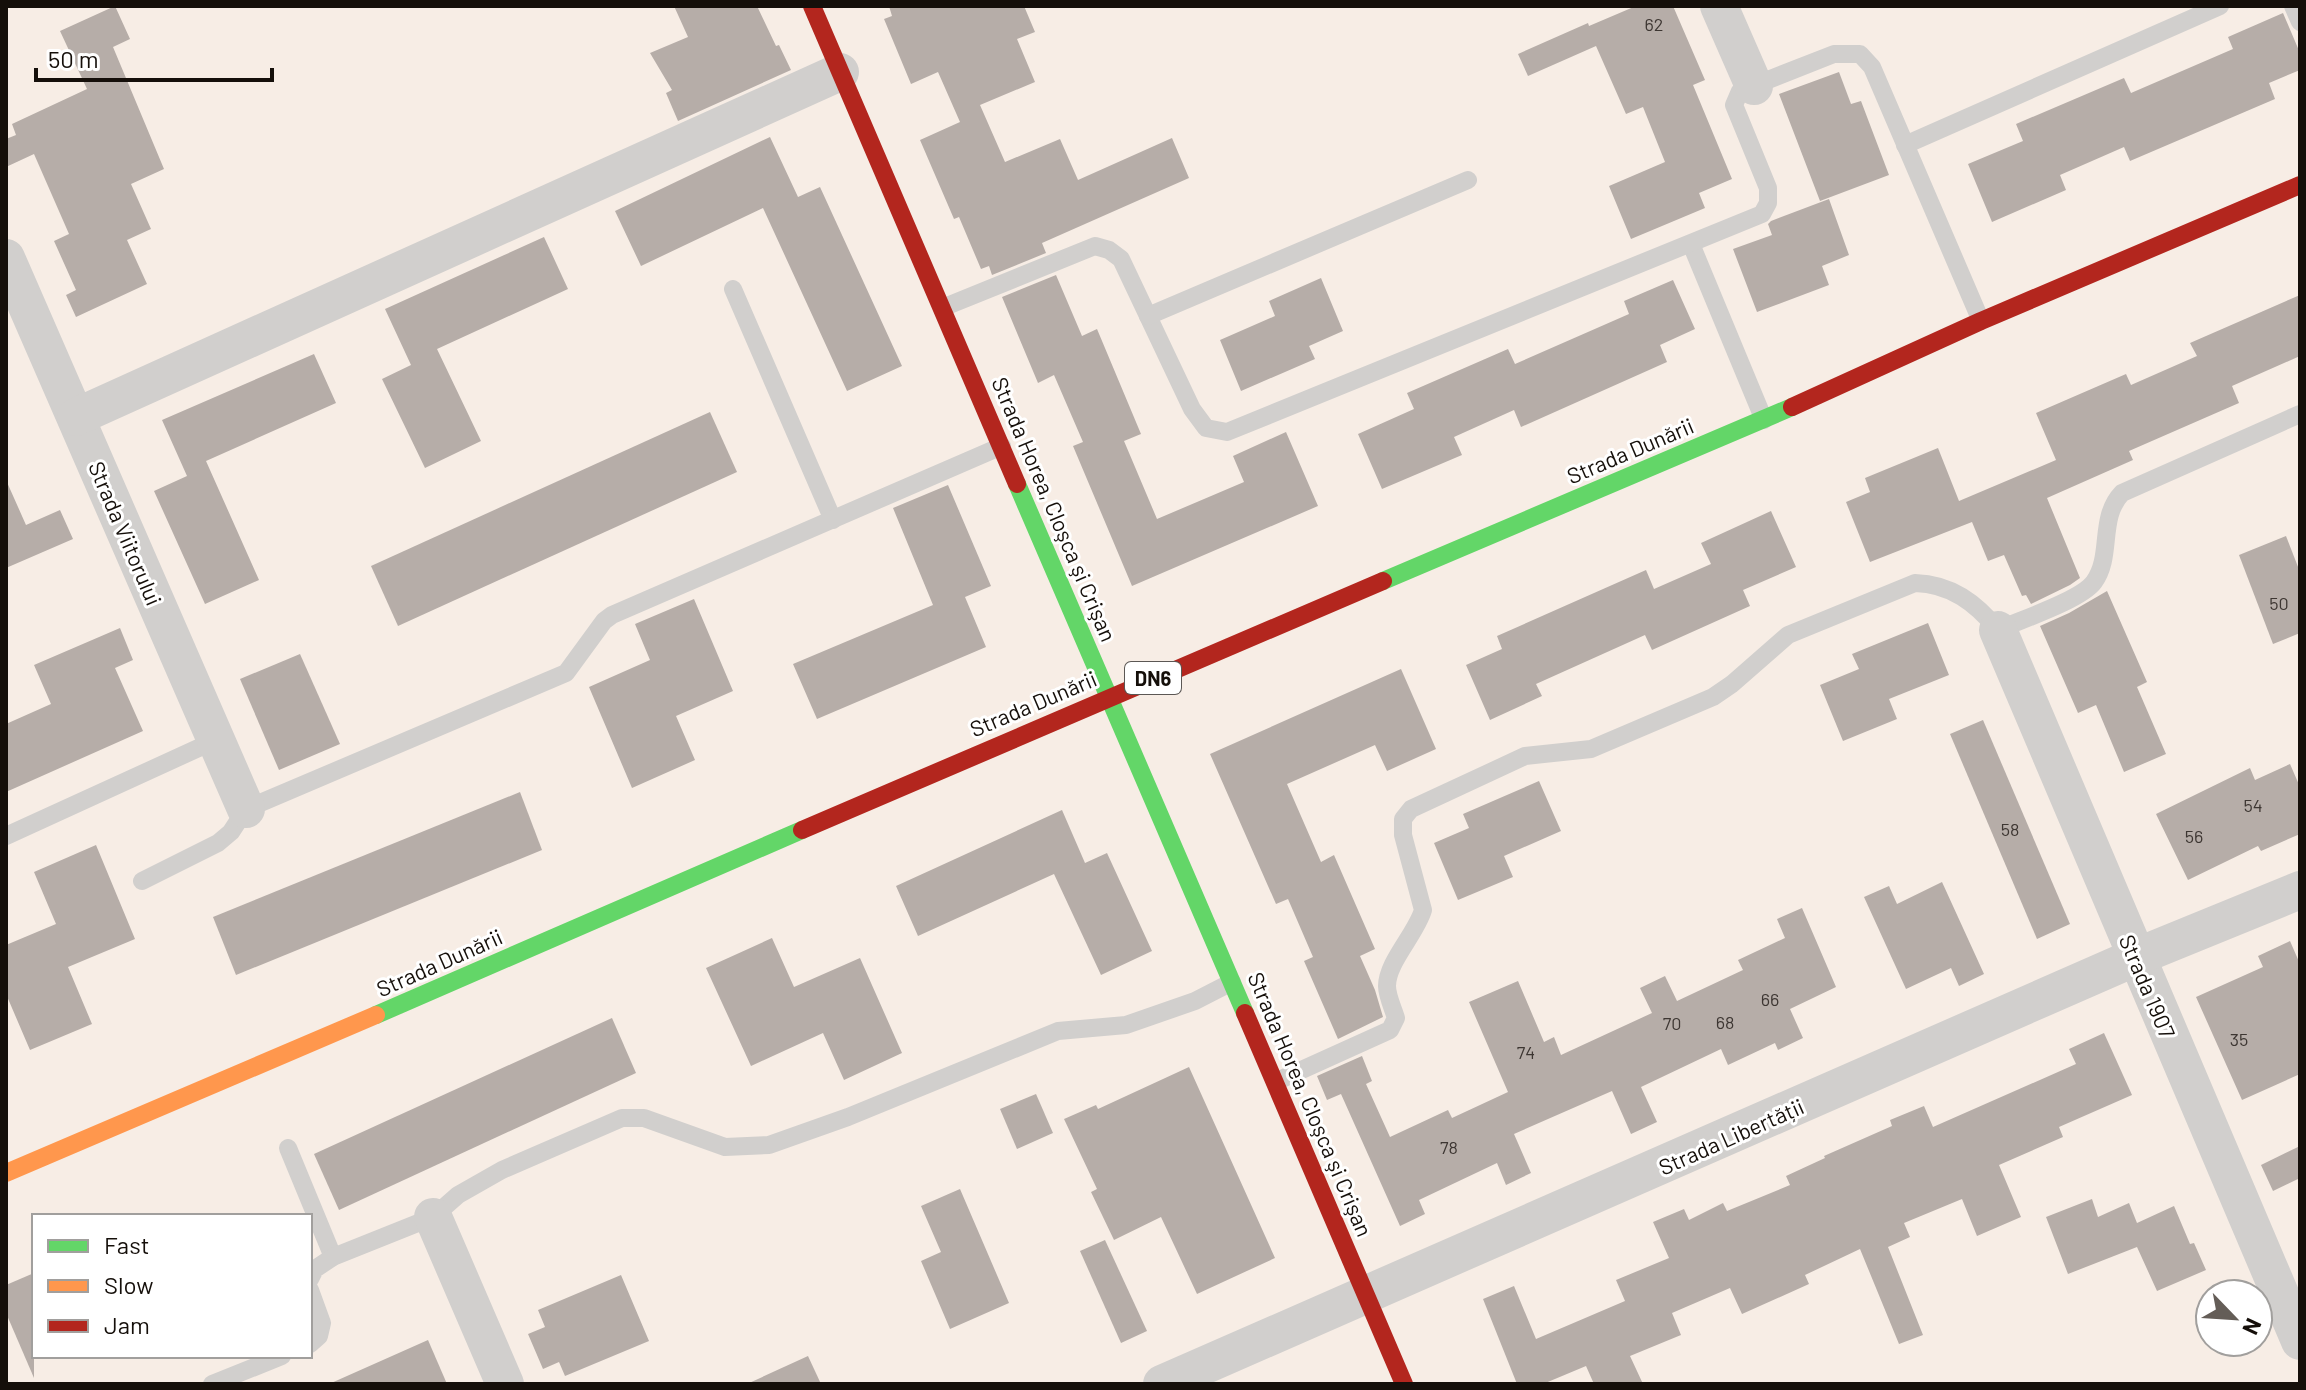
<svg xmlns="http://www.w3.org/2000/svg" width="2306" height="1390" viewBox="0 0 2306 1390" font-family="Barlow,sans-serif">
  <style>
    .building { fill: #b6ada8 }
    .lines { fill: none; stroke-linecap: round; stroke-linejoin: round }
    .lane { stroke: #d1cfcd; stroke-width: 18 }
    .street { stroke: #d1cfcd; stroke-width: 38 }
    .fast { stroke: #63d668; stroke-width: 18 }
    .slow { stroke: #ff974d; stroke-width: 18 }
    .jam { stroke: #b3261e; stroke-width: 18 }
    .labels { text-anchor: middle; dominant-baseline: central; stroke-width: 6; stroke-linejoin: round; paint-order: stroke }
    .number-label { font-size: 18px; fill: #3d3632 }
    .shield { fill: #fff; stroke: #5b5754; stroke-width: 2 }
    .shield-label { font-size: 20px; font-weight: bold; fill: #150f0a }
    .street-label { font-size: 22px; fill: #150f0a; stroke: #fff }
  </style>
  <rect width="100%" height="100%" fill="#f7ede5"/>
  <g class="building">
    <polygon points="115,6 130,39 113,47 164,169 131,184 151,229 127,240 147,284 76,317 66,295 76,290 54,241 69,234 34,154 6,167 6,139 16,135 12,124 87,89 60,31"/>
    <polygon points="674,6 757,6 776,46 779,45 791,70 678,121 666,93 672,90 650,53 688,37"/>
    <polygon points="889,6 1024,6 1035,32 1017,39 1035,82 980,105 1005,162 1060,139 1078,180 1172,138 1189,178 1042,243 1046,253 992,275 989,266 981,269 959,217 954,219 920,140 960,122 938,72 911,84 884,19 892,16"/>
    <polygon points="1636,6 1673,6 1705,80 1693,85 1732,179 1699,193 1705,208 1631,239 1609,186 1665,162 1643,107 1626,114 1596,46 1528,76 1518,54 1588,23 1589,26"/>
    <polygon points="2283,13 2300,53 2300,70 2269,83 2275,99 2130,161 2124,147 2060,175 2066,190 1992,222 1968,164 2023,141 2016,124 2124,78 2131,93 2233,49 2228,37"/>
    <polygon points="1839,72 1851,104 1861,101 1889,175 1820,201 1779,94"/>
    <polygon points="770,137 798,197 820,187 902,366 847,391 763,208 641,266 615,211"/>
    <polygon points="1829,199 1849,255 1822,266 1829,285 1757,312 1733,249 1772,235 1768,224 1771,221"/>
    <polygon points="544,237 568,289 437,349 481,441 425,468 382,379 411,365 385,309"/>
    <polygon points="1056,275 1082,336 1097,329 1141,434 1124,441 1157,519 1244,482 1233,456 1286,432 1318,506 1132,586 1073,446 1083,442 1054,375 1038,383 1002,297"/>
    <polygon points="1321,278 1343,331 1309,346 1315,359 1241,391 1220,340 1275,316 1269,301"/>
    <polygon points="1673,280 1695,329 1660,345 1667,362 1521,427 1514,410 1454,437 1462,455 1382,489 1358,434 1414,409 1407,393 1508,349 1515,364 1629,314 1624,301"/>
    <polygon points="2300,295 2300,356 2232,386 2239,403 2129,451 2133,460 2047,498 2080,578 2070,585 2031,604 2026,595 2022,596 2004,555 1988,561 1972,522 1870,562 1846,502 1870,492 1865,478 1938,448 1959,501 2056,460 2036,413 2126,374 2131,385 2197,356 2190,343"/>
    <polygon points="314,354 336,403 206,461 259,580 205,604 154,491 187,476 162,420"/>
    <polygon points="710,412 737,472 398,626 371,566"/>
    <polygon points="6,480 26,525 60,510 73,539 6,568"/>
    <polygon points="948,485 991,586 965,597 986,647 817,719 793,664 933,605 893,508"/>
    <polygon points="1771,511 1796,567 1743,590 1750,606 1652,650 1645,635 1536,684 1542,696 1490,720 1466,665 1502,649 1497,636 1646,570 1654,589 1711,564 1701,543"/>
    <polygon points="2286,536 2300,572 2300,633 2273,644 2239,555"/>
    <polygon points="2107,591 2147,682 2137,687 2166,754 2124,772 2096,705 2078,713 2040,626 2069,613"/>
    <polygon points="694,599 733,691 676,716 695,760 632,788 589,687 650,660 635,624"/>
    <polygon points="1928,623 1949,675 1889,699 1897,719 1843,741 1820,685 1859,669 1852,654"/>
    <polygon points="120,628 133,660 115,668 143,731 6,792 6,724 51,704 34,665"/>
    <polygon points="300,654 340,744 279,770 240,679"/>
    <polygon points="1401,669 1436,749 1387,771 1375,745 1287,784 1321,862 1334,855 1375,949 1360,956 1375,990 1383,1017 1338,1039 1304,961 1313,957 1288,899 1276,904 1210,754"/>
    <polygon points="1983,720 2070,924 2037,939 1950,734"/>
    <polygon points="2290,764 2300,787 2300,834 2261,851 2258,846 2188,880 2156,814 2250,768 2255,780"/>
    <polygon points="1539,781 1561,831 1504,856 1513,877 1458,900 1434,843 1469,828 1463,814"/>
    <polygon points="520,792 542,850 236,975 213,917"/>
    <polygon points="1062,810 1085,863 1107,853 1152,951 1101,975 1054,874 918,936 896,886"/>
    <polygon points="96,845 135,939 68,967 92,1024 30,1050 6,994 6,945 56,924 34,872"/>
    <polygon points="1942,882 1984,974 1959,986 1951,968 1906,989 1864,897 1889,886 1897,904"/>
    <polygon points="1802,908 1836,987 1790,1009 1803,1038 1778,1050 1775,1043 1728,1065 1721,1049 1641,1087 1657,1122 1631,1134 1612,1091 1514,1134 1531,1173 1506,1185 1497,1163 1419,1200 1425,1214 1400,1226 1341,1094 1327,1100 1317,1076 1362,1056 1372,1081 1366,1084 1390,1137 1448,1110 1452,1118 1508,1092 1469,1002 1518,981 1544,1042 1554,1037 1561,1055 1652,1013 1640,988 1665,976 1677,1001 1743,970 1738,960 1785,938 1777,919"/>
    <polygon points="772,938 794,987 860,958 902,1053 844,1080 823,1033 751,1066 706,968"/>
    <polygon points="2290,941 2300,964 2300,1074 2242,1100 2196,997 2263,967 2258,956"/>
    <polygon points="612,1018 636,1073 339,1210 314,1154"/>
    <polygon points="2104,1033 2132,1095 2059,1127 2063,1137 1999,1165 2021,1217 1977,1236 1962,1199 1904,1223 1910,1237 1888,1247 1923,1335 1899,1344 1860,1249 1805,1275 1809,1284 1742,1314 1730,1288 1672,1313 1681,1335 1630,1356 1643,1384 1594,1384 1586,1366 1543,1384 1517,1384 1483,1299 1514,1286 1536,1339 1625,1301 1616,1280 1669,1258 1653,1222 1684,1209 1689,1220 1723,1203 1727,1211 1790,1185 1786,1176 1825,1158 1824,1156 1892,1126 1890,1120 1924,1106 1933,1127 2076,1064 2069,1049"/>
    <polygon points="1189,1067 1275,1258 1197,1294 1161,1217 1114,1240 1091,1192 1097,1189 1064,1119 1096,1105 1098,1109"/>
    <polygon points="1036,1094 1053,1133 1017,1149 1000,1109"/>
    <polygon points="2300,1146 2300,1178 2273,1191 2261,1165"/>
    <polygon points="960,1189 1009,1303 950,1329 921,1261 941,1252 921,1206"/>
    <polygon points="2092,1199 2098,1217 2129,1203 2137,1223 2174,1206 2190,1244 2194,1243 2206,1270 2157,1291 2137,1247 2068,1274 2046,1217"/>
    <polygon points="1105,1240 1147,1331 1121,1343 1080,1251"/>
    <polygon points="34,1273 34,1378 6,1313 6,1285"/>
    <polygon points="621,1275 649,1341 565,1376 559,1362 543,1369 528,1334 545,1327 538,1310"/>
    <polygon points="428,1340 447,1384 329,1384"/>
    <polygon points="808,1356 821,1384 747,1384"/>
  </g>
  <g class="lines">
    <g class="lane">
      <polyline points="2293,6 2300,22"/>
      <polyline points="1905,145 2220,6"/>
      <polyline points="1691,244 1764,420"/>
      <polyline points="733,289 833,520"/>
      <polyline points="942,308 1095,246 1109,250 1121,259 1192,409 1206,428 1227,432 1762,214 1768,203 1768,188 1734,105 1740,91 1834,54 1860,54 1872,67 1981,321"/>
      <polyline points="1148,316 1468,180"/>
      <polyline points="6,836 216,740"/>
      <polyline points="142,881 218,843 231,832 246,809 566,673 604,621 612,615 1002,446"/>
      <path d="M1275,1082L1390,1030L1396,1018C1393,1008 1387,996 1387,986C1387,962 1416,934 1423,910L1403,835V819L1411,809L1525,756L1591,749L1713,697L1732,684L1788,635L1915,583C1951,584 1976,603 1998,630C2020,620 2081,600 2094,582C2113,556 2098,518 2122,493L2300,414"/>
      <polyline points="288,1148 333,1257"/>
      <polyline points="310,1279 315,1269 333,1257 433,1217 458,1195 502,1170 622,1118 644,1118 725,1147 769,1145 848,1117 1058,1031 1126,1025 1195,1001 1232,982"/>
      <polyline points="310,1290 322,1323 319,1336 310,1344"/>
      <polyline points="212,1384 282,1356"/>
    </g>
    <g class="street">
      <polyline points="1719,6 1754,86"/>
      <polyline points="6,258 246,809"/>
      <polyline points="76,417 840,72"/>
      <polyline points="1998,630 2300,1341"/>
      <polyline points="433,1217 505,1384"/>
      <polyline points="1162,1384 2136,957 2300,890"/>
    </g>
    <g class="fast">
      <polyline points="1017,484 1245,1013"/>
      <polyline points="1383,581 1792,407"/>
      <polyline points="376,1015 802,830"/>
    </g>
    <polyline class="slow" points="6,1173 376,1015"/>
    <g class="jam">
      <polyline points="812,6 1017,484"/>
      <polyline points="1792,407 1981,321 2300,185"/>
      <polyline points="802,830 1383,581"/>
      <polyline points="1245,1013 1404,1384"/>
    </g>
  </g>
  <g class="labels">
    <g class="number-label">
      <text x="1654" y="24">62</text>
      <text x="2279" y="603">50</text>
      <text x="2253" y="805">54</text>
      <text x="2010" y="829">58</text>
      <text x="2194" y="836">56</text>
      <text x="1770" y="999">66</text>
      <text x="1725" y="1022">68</text>
      <text x="1672" y="1023">70</text>
      <text x="2239" y="1039">35</text>
      <text x="1526" y="1052">74</text>
      <text x="1449" y="1147">78</text>
    </g>
    <rect class="shield" x="1125" y="662" width="56" height="32" rx="6"/>
    <g class="shield-label">
      <text x="1153" y="678">DN6</text>
    </g>
    <g class="street-label">
      <text transform="translate(1630 450) rotate(-23)">Strada Dunării</text>
      <text transform="translate(1055 509) rotate(67)">Strada Horea, Cloşca şi Crişan</text>
      <text transform="translate(126 533) rotate(67)">Strada Viitorului</text>
      <text transform="translate(1033 703) rotate(-23)">Strada Dunării</text>
      <text transform="translate(439 962) rotate(-24)">Strada Dunării</text>
      <text transform="translate(2148 986) rotate(67)">Strada 1907</text>
      <text transform="translate(1311 1104) rotate(67)">Strada Horea, Cloşca şi Crişan</text>
      <text transform="translate(1731 1136) rotate(-24)">Strada Libertății</text>
    </g>
  </g>
  <rect width="2306" height="1390" fill="none" stroke="#150f0a" stroke-width="16"/>
  <rect x="32" y="1214" width="280" height="144" fill="#ffffff" stroke="#a19f9d" stroke-width="2"/>
  <rect x="48" y="1240" width="40" height="12" fill="#63d668" stroke="#a19f9d" stroke-width="2"/>
  <text x="104" y="1254" font-size="24" fill="#150f0a">Fast</text>
  <rect x="48" y="1280" width="40" height="12" fill="#ff974d" stroke="#a19f9d" stroke-width="2"/>
  <text x="104" y="1294" font-size="24" fill="#150f0a">Slow</text>
  <rect x="48" y="1320" width="40" height="12" fill="#b3261e" stroke="#a19f9d" stroke-width="2"/>
  <text x="104" y="1334" font-size="24" fill="#150f0a">Jam</text>
  <g transform="translate(2234 1318) rotate(115)"><circle r="38" fill="#ffffff" stroke="#a19f9d" stroke-width="2"/>
  <path d="M0-6L14 30L0 20L-14 30Z" fill="#645d57"/>
  <text y="-12" font-size="22" font-weight="bold" text-anchor="middle" fill="#150f0a">N</text>
  </g>
  <path d="M36 68v12h236v-12" fill="none" stroke="#150f0a" stroke-width="4"/>
  <text x="48" y="68" font-size="24" fill="#150f0a" stroke="#ffffff" stroke-width="6" paint-order="stroke">50 m</text>
</svg>
